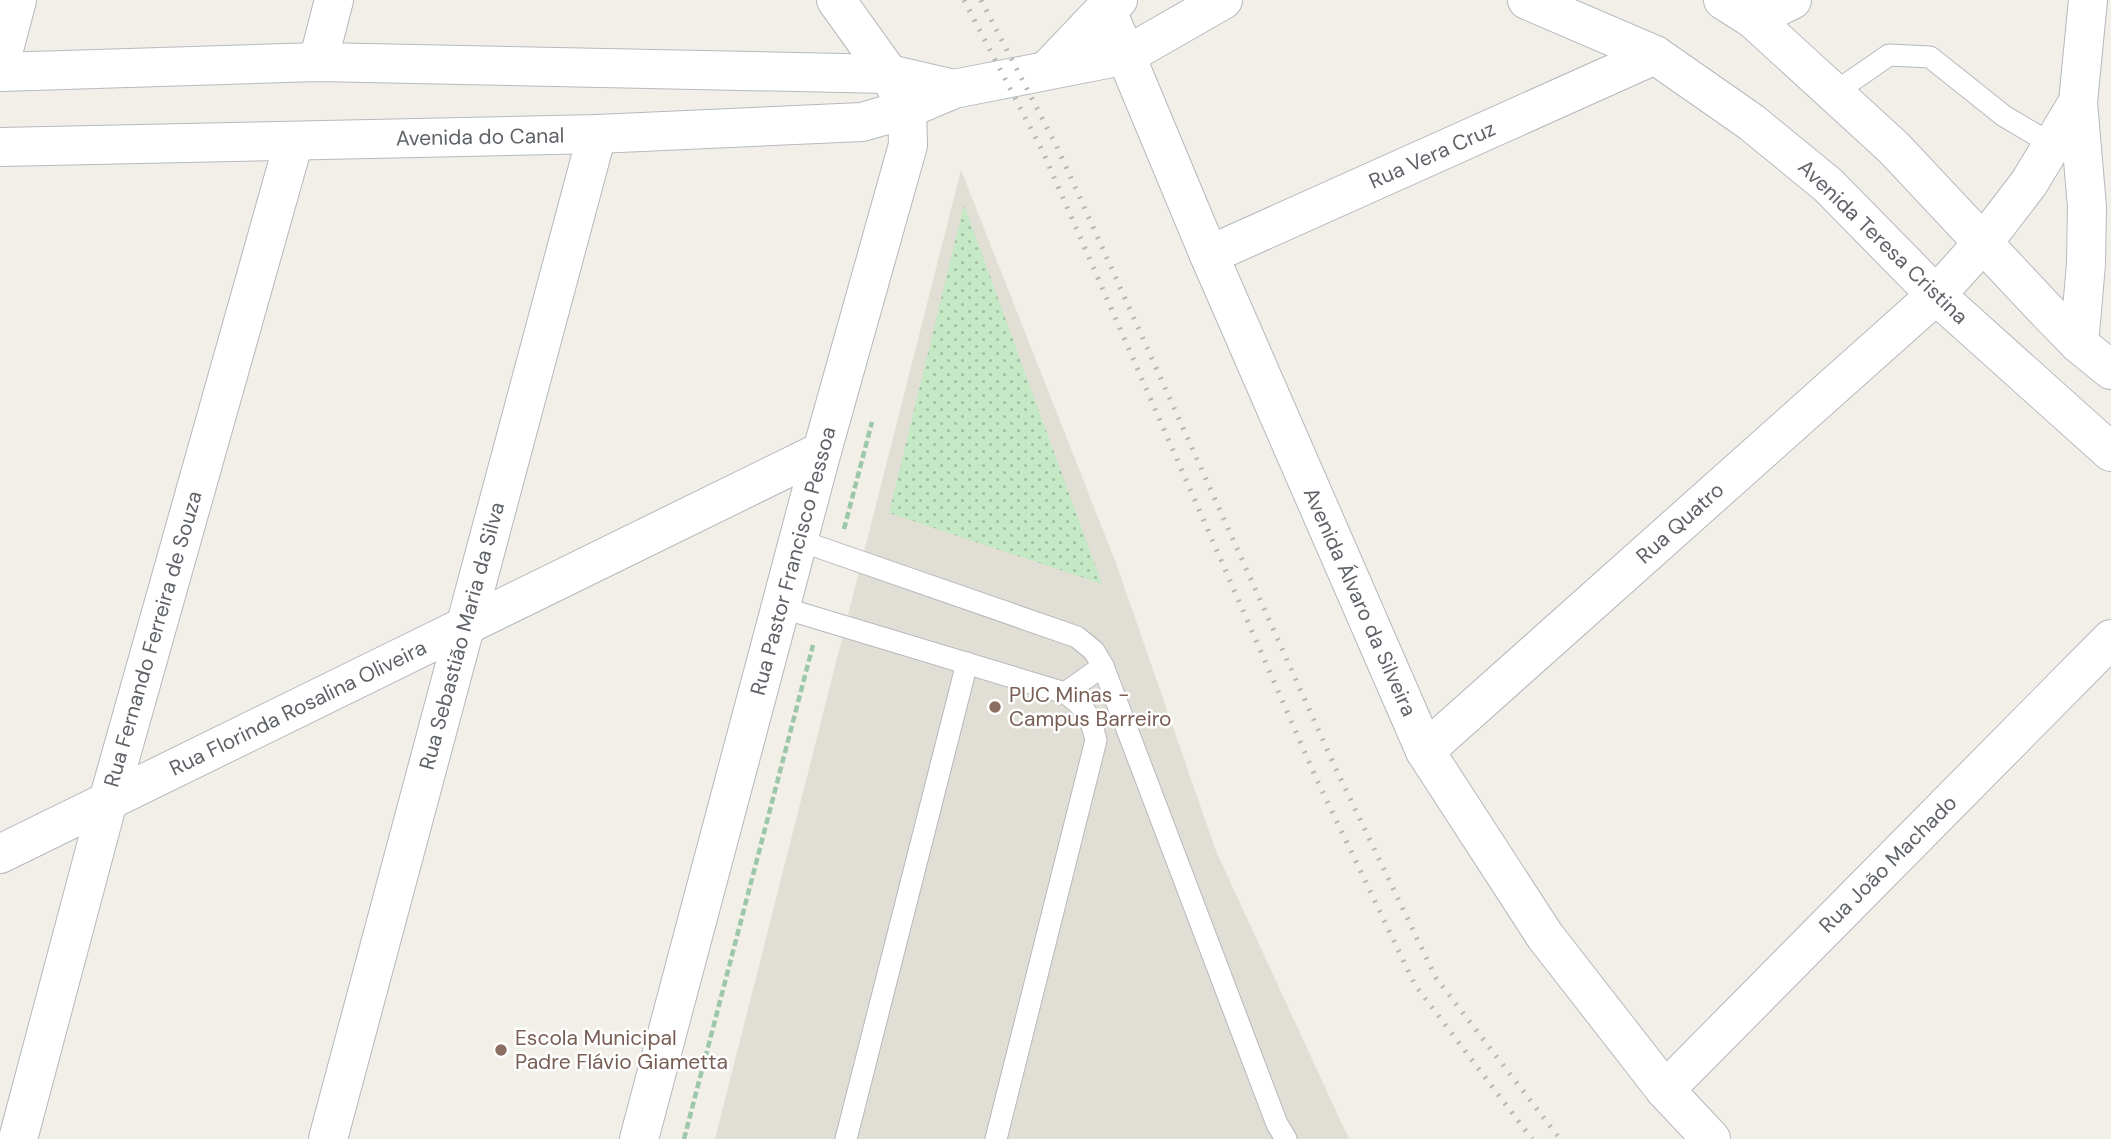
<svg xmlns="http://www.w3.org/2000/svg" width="2111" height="1139" viewBox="0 0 2111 1139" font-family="'DM Sans',sans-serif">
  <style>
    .education { fill: #e1ded6 }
    .park { fill: url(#park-dots) }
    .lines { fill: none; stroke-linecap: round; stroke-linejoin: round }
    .service-casing { stroke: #b5b8bc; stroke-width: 23 }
    .minor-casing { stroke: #b5b8bc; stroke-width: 40 }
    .tertiary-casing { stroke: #b5b8bc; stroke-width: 40 }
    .secondary-casing { stroke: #b6babf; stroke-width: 40 }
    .path { stroke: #9cc7a9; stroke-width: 4.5; stroke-dasharray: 7 3.5; stroke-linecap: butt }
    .service { stroke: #fff; stroke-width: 21 }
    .minor { stroke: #fff; stroke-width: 38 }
    .tertiary { stroke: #fff; stroke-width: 38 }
    .secondary { stroke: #fff; stroke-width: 38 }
    .rail { stroke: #b6b7b8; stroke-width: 5; stroke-dasharray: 2 9; stroke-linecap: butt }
    .education-dot { fill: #8d6e63; stroke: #fff; stroke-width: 2.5 }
    .labels { text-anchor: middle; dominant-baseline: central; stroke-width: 5; stroke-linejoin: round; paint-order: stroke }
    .street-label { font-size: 21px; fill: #5f6368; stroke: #fff }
    .education-label { font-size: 21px; fill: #785e54; stroke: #fff; text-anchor: start }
  </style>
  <defs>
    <pattern id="park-dots" width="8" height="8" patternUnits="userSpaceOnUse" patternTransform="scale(1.75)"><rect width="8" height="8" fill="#c5e8c5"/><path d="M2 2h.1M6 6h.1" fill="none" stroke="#a3c0a4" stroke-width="1.8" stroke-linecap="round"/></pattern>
  </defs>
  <rect width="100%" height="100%" fill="#f1efe8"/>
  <polygon class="education" points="961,170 1116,563 1216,851 1349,1139 715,1139"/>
  <polygon class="park" points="964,205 1102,584 889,513"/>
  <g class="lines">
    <defs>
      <g id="service">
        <polyline points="1834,93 1889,55 1930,57 2004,116 2053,145"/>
        <polyline points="798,540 1077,637 1094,651 1103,666 1277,1124 1286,1139"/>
        <polyline points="780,607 1065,693 1103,666"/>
        <polyline points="846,1139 967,663"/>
        <path d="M996,1139L1096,740C1090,716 1086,707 1065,693"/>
      </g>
      <g id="minor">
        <polyline points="1106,8 1209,255 1425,751 1545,936 1665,1090 1711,1139"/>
        <polyline points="1753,19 1792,0"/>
        <polyline points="318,62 334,0"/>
        <polyline points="0,65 17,0"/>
        <polyline points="1209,255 1655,55"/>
        <polyline points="1425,751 1936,295"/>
        <polyline points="0,854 822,451"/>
        <polyline points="1665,1090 2111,639"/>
        <polyline points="18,1139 108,801 294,141"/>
        <polyline points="328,1139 597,134"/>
        <polyline points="639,1139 822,451 908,145 907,109 889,74 836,0"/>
      </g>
      <polyline id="tertiary" points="1936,295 1983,243 2029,183 2078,102 2088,0"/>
      <g id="secondary">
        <polyline points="1527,0 1655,55 1751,122 1828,185 1936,295 2111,452"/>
        <polyline points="1723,0 1753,19 1894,148 2043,307 2079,344 2111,370"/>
        <polyline points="1047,70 1106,8 1118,0"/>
        <polyline points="0,72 318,62 889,74 954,89"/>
        <polyline points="2078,102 2087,207 2086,264 2079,344"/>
        <polyline points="0,147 597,134 862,122 907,109 954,89 1127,55 1223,0"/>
      </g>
    </defs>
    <use href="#service" class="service-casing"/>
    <use href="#minor" class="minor-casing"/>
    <use href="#tertiary" class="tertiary-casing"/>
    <use href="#secondary" class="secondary-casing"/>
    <g class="path">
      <polyline points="844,529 872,422"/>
      <polyline points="684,1139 813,645"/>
    </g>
    <use href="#service" class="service"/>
    <use href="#minor" class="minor"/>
    <use href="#tertiary" class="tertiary"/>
    <use href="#secondary" class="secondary"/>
    <g class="rail">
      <polyline points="964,0 1043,152 1316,778 1415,985 1532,1139"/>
      <polyline points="981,0 1058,149 1335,767 1436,978 1560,1139"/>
    </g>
  </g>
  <g class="education-dot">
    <circle cx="995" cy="707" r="7"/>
    <circle cx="501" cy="1050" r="7"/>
  </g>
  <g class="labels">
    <g class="street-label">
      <text transform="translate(480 137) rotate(-1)">Avenida do Canal</text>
      <text transform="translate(1432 155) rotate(-24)">Rua Vera Cruz</text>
      <text transform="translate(1883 242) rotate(44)">Avenida Teresa Cristina</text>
      <text transform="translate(1680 523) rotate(-42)">Rua Quatro</text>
      <text transform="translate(793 561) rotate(-75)">Rua Pastor Francisco Pessoa</text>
      <text transform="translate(1360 602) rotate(66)">Avenida Álvaro da Silveira</text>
      <text transform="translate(462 636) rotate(-75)">Rua Sebastião Maria da Silva</text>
      <text transform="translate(153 639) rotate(-74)">Rua Fernando Ferreira de Souza</text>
      <text transform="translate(298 708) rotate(-26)">Rua Florinda Rosalina Oliveira</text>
      <text transform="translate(1888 864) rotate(-45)">Rua João Machado</text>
    </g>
    <g class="education-label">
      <text x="1009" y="695">PUC Minas -<tspan x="1009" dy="24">Campus Barreiro</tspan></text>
      <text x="515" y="1038">Escola Municipal<tspan x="515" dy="24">Padre Flávio Giametta</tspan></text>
    </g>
  </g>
</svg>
